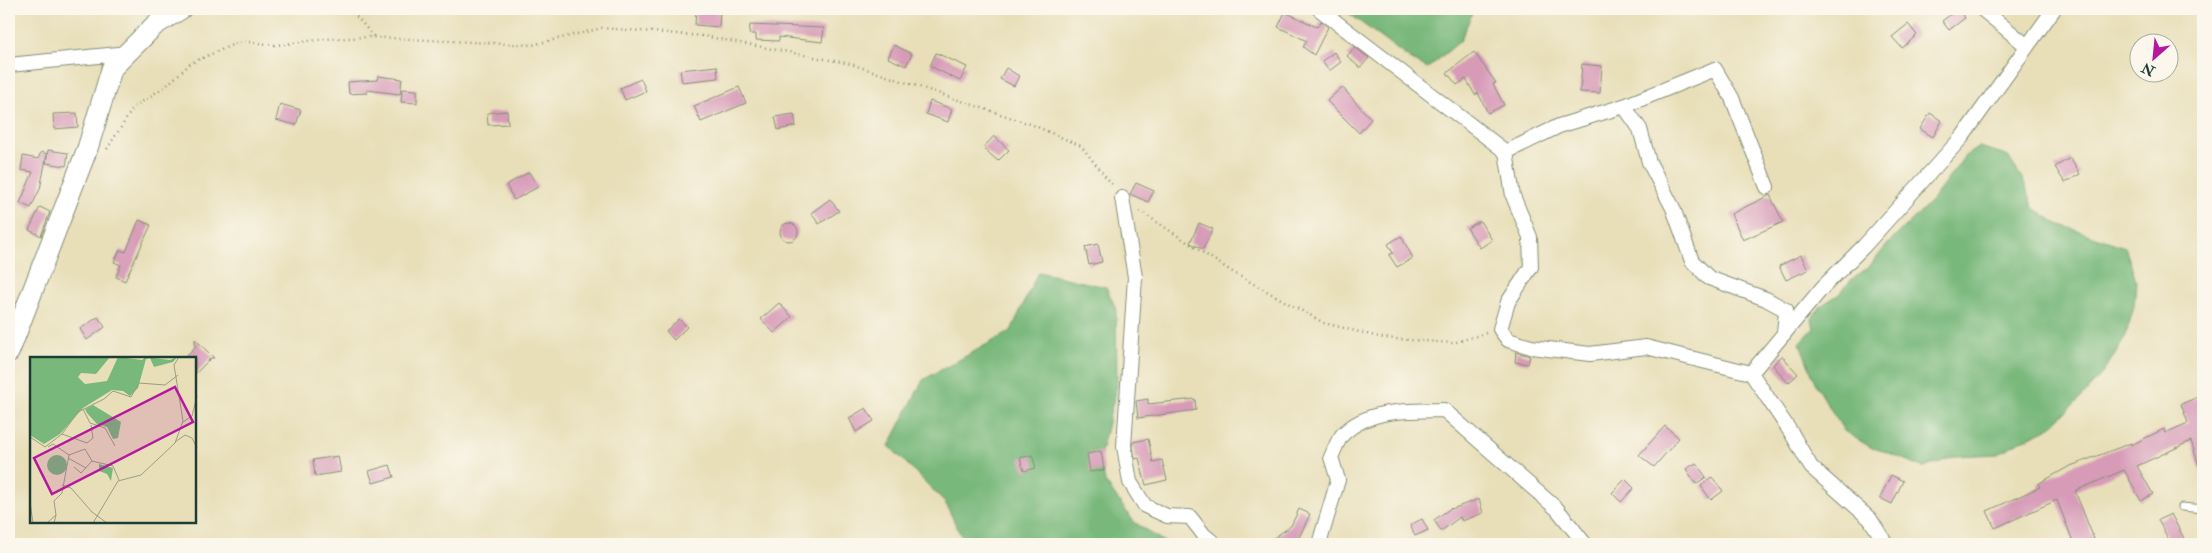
<svg xmlns="http://www.w3.org/2000/svg" width="2212" height="553" viewBox="0 0 2212 553" font-family="'IM FELL Double Pica',serif">
  <style>
    .forest { fill: #78b87a; stroke: #4c7a57 }
    .building { fill: #d79bb8 }
    .lines { fill: none; stroke-linecap: round; stroke-linejoin: round }
    .lane-casing { stroke: #848e76; stroke-width: 9 }
    .street-casing { stroke: #848e76; stroke-width: 16 }
    .secondary-casing { stroke: #848e76; stroke-width: 22 }
    .path { stroke: #848e76; stroke-width: 2.5; stroke-dasharray: 1 4; stroke-linecap: butt }
    .lane { stroke: #fff; stroke-width: 7 }
    .street { stroke: #fff; stroke-width: 14 }
    .secondary { stroke: #fff; stroke-width: 20 }
    .inset-road { fill: none; stroke: #989e84; stroke-width: 1 }
    .view { fill: #b5179e; fill-opacity: 0.15; stroke: #b5179e; stroke-width: 2.5 }
    .inset-edge { fill: none; stroke: #1f3d34; stroke-width: 2.5 }
  </style>
  <rect width="100%" height="100%" fill="#fbf7ec"/>
  <filter id="ink" filterUnits="userSpaceOnUse"><feTurbulence type="fractalNoise" baseFrequency=".02" numOctaves="2"/><feDisplacementMap in="SourceGraphic" scale="10" xChannelSelector="R" yChannelSelector="G"/><feConvolveMatrix kernelMatrix="1 2 1 2 8 2 1 2 1" color-interpolation-filters="sRGB"/></filter>
  <filter id="wash" filterUnits="userSpaceOnUse"><feTurbulence type="fractalNoise" baseFrequency=".0096" numOctaves="4" result="noise"/><feDisplacementMap in="SourceGraphic" scale="20" xChannelSelector="R" yChannelSelector="G"/><feGaussianBlur stdDeviation="1.12" result="paint"/><feColorMatrix in="noise" values="0 0 0 0 0 0 0 0 0 0 0 0 0 0 0 0 0 1.4 0 .05"/><feComposite in="paint" operator="in"/></filter>
  <g filter="url(#wash)">
    <rect width="100%" height="100%" fill="#e8dfb9"/>
    <g class="forest">
      <polygon points="1343,9 1474,9 1460,41 1428,68 1410,59"/>
      <polygon points="1979,147 2007,155 2023,180 2034,208 2058,224 2125,247 2136,281 2134,306 2125,338 2104,371 2083,396 2049,428 2017,443 1998,454 1956,456 1924,468 1887,452 1872,448 1844,431 1816,385 1800,343 1814,328 1812,319 1819,307 1838,295 1852,279 1869,267 1888,244 1933,199 1965,156"/>
      <polygon points="1038,272 1106,287 1116,309 1117,385 1100,456 1105,482 1134,522 1167,544 965,544 945,502 889,446 923,380 1011,331"/>
    </g>
    <g id="blocks">
      <g class="building">
        <polygon points="1958,9 1965,18 1949,30 1942,21"/>
        <polygon points="696,10 720,12 719,27 695,25"/>
        <polygon points="1285,12 1317,27 1321,21 1328,27 1314,55 1303,47 1307,41 1278,27"/>
        <polygon points="1908,24 1917,35 1902,48 1892,37"/>
        <polygon points="750,25 824,28 822,42 779,37 779,41 756,40 756,34 749,34"/>
        <polygon points="894,45 912,54 906,66 888,58"/>
        <polygon points="1355,47 1369,58 1360,68 1347,56"/>
        <polygon points="1334,52 1341,62 1329,71 1322,61"/>
        <polygon points="1474,52 1496,83 1493,84 1504,105 1488,113 1478,93 1475,95 1466,79 1457,85 1447,73"/>
        <polygon points="936,53 967,67 960,81 930,66"/>
        <polygon points="1582,64 1602,66 1600,93 1580,92"/>
        <polygon points="717,66 718,78 682,82 680,70"/>
        <polygon points="1006,68 1019,76 1014,86 1000,79"/>
        <polygon points="378,76 402,79 400,94 367,90 367,93 349,94 348,82 377,80"/>
        <polygon points="641,79 646,91 625,100 620,88"/>
        <polygon points="739,87 746,103 701,122 694,106"/>
        <polygon points="1342,87 1371,119 1359,133 1327,101"/>
        <polygon points="402,89 417,90 417,103 401,102"/>
        <polygon points="930,101 952,109 948,122 926,114"/>
        <polygon points="280,104 301,110 296,125 276,120"/>
        <polygon points="507,111 508,124 488,125 487,113"/>
        <polygon points="77,113 78,127 54,129 53,114"/>
        <polygon points="1930,113 1942,121 1933,137 1920,129"/>
        <polygon points="794,114 796,126 778,130 775,117"/>
        <polygon points="994,136 1009,150 998,161 983,148"/>
        <polygon points="48,150 68,153 66,166 46,163"/>
        <polygon points="41,152 47,154 40,189 31,208 20,203 33,172 21,170 23,156 38,159"/>
        <polygon points="2070,158 2080,174 2065,183 2055,167"/>
        <polygon points="529,172 538,187 514,200 506,185"/>
        <polygon points="1136,183 1154,191 1148,202 1130,194"/>
        <polygon points="1770,195 1783,222 1743,240 1731,214"/>
        <polygon points="830,199 839,211 819,224 811,213"/>
        <polygon points="40,207 50,212 41,236 29,230"/>
        <polygon points="139,220 151,225 125,281 116,277 121,265 114,262 120,250 126,252"/>
        <polygon points="1480,221 1492,240 1480,248 1467,228"/>
        <circle cx="789" cy="232" r="9"/>
        <polygon points="1199,223 1213,229 1203,249 1190,243"/>
        <polygon points="1401,236 1413,258 1397,267 1389,255 1393,253 1388,244"/>
        <polygon points="1098,244 1102,262 1089,265 1085,247"/>
        <polygon points="1801,255 1808,270 1786,280 1779,266"/>
        <polygon points="779,303 792,317 774,333 761,319"/>
        <polygon points="98,317 105,327 87,340 80,329"/>
        <polygon points="679,319 687,327 674,340 666,331"/>
        <polygon points="195,339 214,358 211,358 195,374 195,358 184,358 195,347"/>
        <polygon points="1516,352 1530,356 1528,364 1515,362"/>
        <polygon points="1782,356 1798,374 1788,383 1773,365"/>
        <polygon points="2203,395 2203,472 2201,472 2191,441 2137,466 2153,494 2141,501 2124,470 2075,491 2096,544 2074,544 2057,500 1995,528 1987,511 2040,487 2038,484 2068,467 2131,443 2131,445 2164,429 2165,433 2188,423 2181,404"/>
        <polygon points="1148,399 1148,404 1195,399 1196,410 1138,418 1136,401"/>
        <polygon points="866,408 874,421 856,432 849,418"/>
        <polygon points="1665,426 1679,438 1654,467 1639,455"/>
        <polygon points="1148,439 1153,462 1162,460 1167,480 1146,485 1139,458 1135,459 1133,446 1133,442"/>
        <polygon points="1101,451 1104,470 1090,472 1087,454"/>
        <polygon points="1032,455 1036,468 1024,471 1020,458"/>
        <polygon points="338,456 341,472 315,476 313,460"/>
        <polygon points="1696,463 1706,477 1696,484 1686,469"/>
        <polygon points="390,465 394,477 373,483 369,471"/>
        <polygon points="1891,475 1903,481 1892,504 1880,498"/>
        <polygon points="1712,477 1723,491 1711,500 1701,486"/>
        <polygon points="1625,479 1634,488 1621,502 1612,493"/>
        <polygon points="1479,499 1483,513 1462,521 1460,517 1441,531 1434,520 1451,508 1452,509"/>
        <polygon points="1299,509 1310,514 1296,544 1265,544 1291,526"/>
        <polygon points="2171,514 2187,544 2171,544 2158,520"/>
        <polygon points="1422,519 1428,530 1415,536 1410,525"/>
      </g>
    </g>
  </g>
  <g filter="url(#ink)">
    <use href="#blocks" fill-opacity="0" stroke="#848e76" stroke-width="1"/>
    <g class="lines">
      <defs>
        <polyline id="lane" points="2182,507 2203,509"/>
        <g id="street">
          <polyline points="1319,9 1506,152 1513,196 1530,237 1531,267 1508,302 1500,329 1508,340 1531,347 1590,354 1646,347 1751,373 1792,434 1811,467 1870,519 1886,544"/>
          <polyline points="1982,9 2027,46"/>
          <polyline points="9,65 128,53"/>
          <polyline points="1624,106 1640,129 1649,162 1673,208 1692,261 1709,278 1766,299 1786,310 1784,334"/>
          <polyline points="1506,152 1559,126 1624,106 1715,69 1732,98 1767,187"/>
          <polyline points="1122,198 1135,277 1124,446 1130,482 1145,506 1167,516 1190,517 1204,535 1215,544"/>
          <polyline points="1751,373 1823,287 1864,246 1963,136 2054,9"/>
          <path d="M1319,544L1338,480L1331,457C1335,449 1338,438 1344,433C1370,408 1411,411 1444,410L1557,509L1585,544"/>
        </g>
        <polyline id="secondary" points="9,352 88,147 112,68 155,25 181,9"/>
      </defs>
      <use href="#lane" class="lane-casing"/>
      <use href="#street" class="street-casing"/>
      <use href="#secondary" class="secondary-casing"/>
      <g class="path">
        <polyline points="350,9 375,38"/>
        <polyline points="107,149 134,107 167,85 191,63 241,41 276,45 325,39 370,37 532,45 602,28 704,36 851,64 1033,125 1081,146 1114,187"/>
        <polyline points="1140,211 1234,273 1324,323 1383,338 1453,343 1486,333"/>
      </g>
      <use href="#lane" class="lane"/>
      <use href="#street" class="street"/>
      <use href="#secondary" class="secondary"/>
    </g>
  </g>
  <g transform="translate(30 357)">
    <rect width="166" height="166" fill="#e8dfb9"/>
    <path d="M0,0H80L66,17L51,16L48,20L55,27L77,24L88,0L112,3L116,0L140,3L147,0L143,5L124,10L120,1L116,2L108,31L100,39L93,34L82,33L53,51L30,77L14,87L0,78ZM63,48L91,65L88,81L83,82L77,70L67,67L57,56L55,52ZM17 108a10 10 0 1 1 20 0a10 10 0 1 1-20 0ZM69,107L83,111L81,124L77,117L69,114Z" fill="#78b87a"/>
    <path class="inset-road" d="M53,52L60,66L75,71L85,89M153,65L162,59L167,39M32,77L57,86L63,81L61,68M0,80L15,90L32,77L48,55L74,42L83,34L101,40L109,26L135,28L148,18M145,85L155,78L162,81L167,91M18,90L23,87L39,98L55,92L62,104L83,109L89,123M38,101L56,111M44,110L51,116L62,104M32,128L41,131L62,155L77,166M0,145L3,166M26,158L24,144L32,136L39,98M17,166L26,158L24,166M63,166L88,124L111,118L145,86L153,64L144,8L149,0"/>
    <path class="view" d="M145,30L163,65L22,137L4,101Z"/>
    <rect width="166" height="166" class="inset-edge"/>
  </g>
  <rect width="2212" height="553" fill="none" stroke="#fbf7ec" stroke-width="30"/>
  <g transform="translate(2154 58) rotate(207)"><circle r="24" fill="#fbf7ec" stroke="#a3ada2"/>
  <path d="M0-4L9 19L0 12L-9 19Z" fill="#b5179e"/>
  <text y="-8" font-size="14" font-weight="bold" text-anchor="middle" fill="#1f3d34">N</text>
  </g>
</svg>
